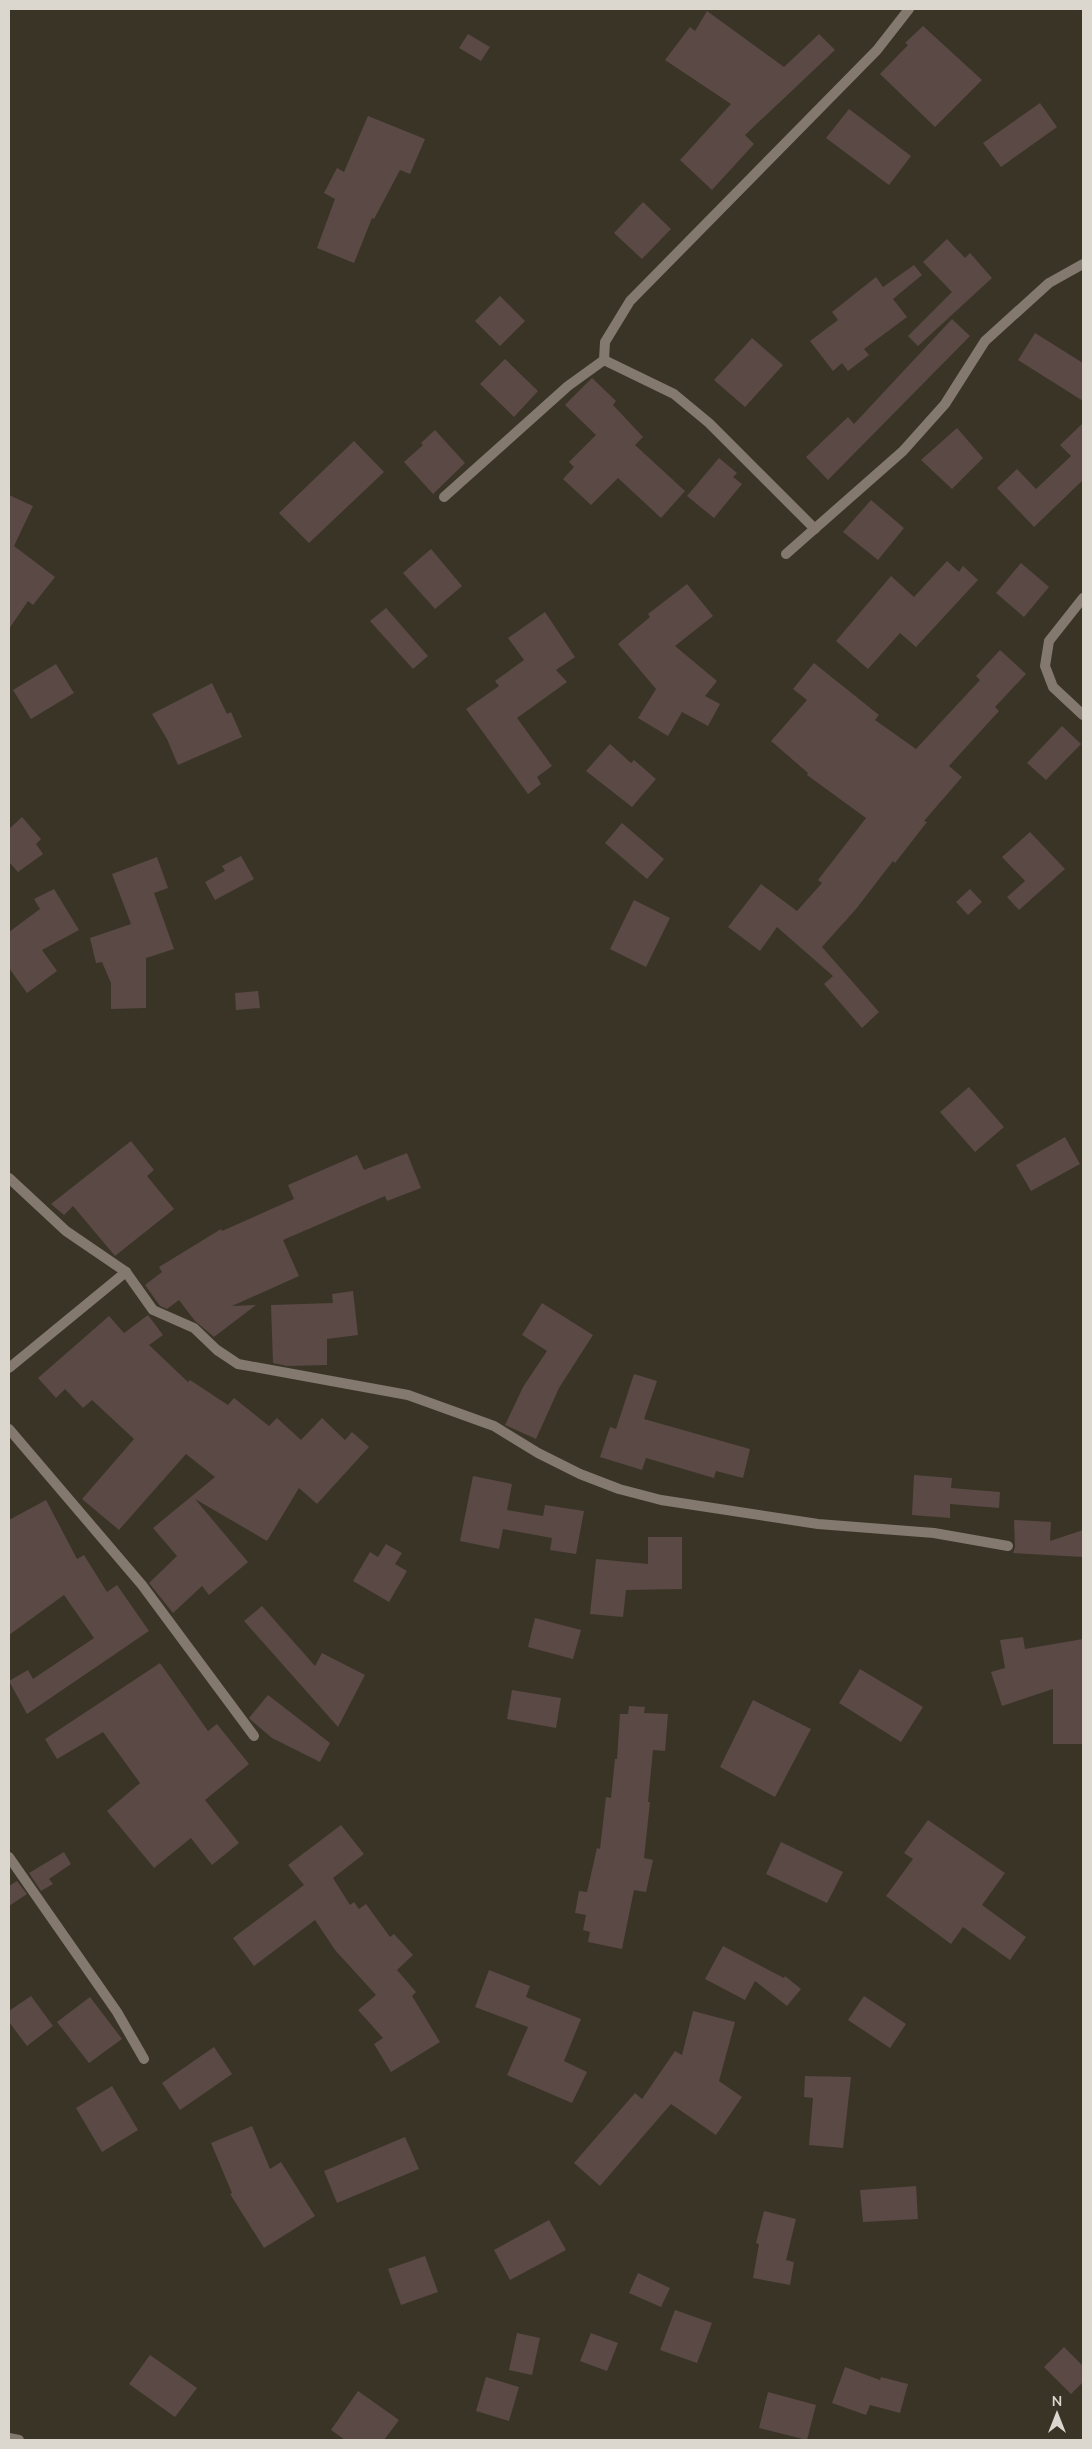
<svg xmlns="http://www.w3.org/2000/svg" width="1092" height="2449" viewBox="0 0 1092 2449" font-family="'Nunito Sans',sans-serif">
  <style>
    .building { fill: #5a4945 }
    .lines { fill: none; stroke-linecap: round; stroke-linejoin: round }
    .minor { stroke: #84796e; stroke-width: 10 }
  </style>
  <rect width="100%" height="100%" fill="#3a3427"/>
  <g class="building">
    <polygon points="707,11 784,67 819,34 835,50 745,135 754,144 712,190 680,160 731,104 665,60 690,27 695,31"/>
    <polygon points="923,26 982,80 935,127 880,74 908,45 905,43"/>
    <polygon points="468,34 490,47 481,61 459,48"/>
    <polygon points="1040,103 1057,127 1001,167 983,143"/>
    <polygon points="849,109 911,156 889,185 826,138"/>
    <polygon points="368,116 425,139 410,174 400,170 374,219 372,218 354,263 317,248 335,199 324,193 337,168 344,172"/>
    <polygon points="643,202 671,229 642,259 614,233"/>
    <polygon points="947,239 965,258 970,253 992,278 918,346 908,336 952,292 923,262"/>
    <polygon points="914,265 922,275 893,299 907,317 864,349 869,355 848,371 842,363 833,371 810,341 838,320 832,312 876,277 883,287"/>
    <polygon points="500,296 525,321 500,346 475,321"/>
    <polygon points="952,319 970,336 828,480 806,457 848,417 854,424"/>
    <polygon points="1035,333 1083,363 1083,401 1018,360"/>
    <polygon points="752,338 783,365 745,407 714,380"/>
    <polygon points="505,359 538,391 514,417 480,384"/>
    <polygon points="592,378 616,401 613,405 643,437 635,445 685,491 661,518 618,478 591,505 563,479 574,467 569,462 596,435 565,405"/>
    <polygon points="1083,423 1083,480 1034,527 997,488 1017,469 1036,489 1071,456 1060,445"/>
    <polygon points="957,428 983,458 952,489 921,460"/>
    <polygon points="435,430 465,463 433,494 404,462 423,445 421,443"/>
    <polygon points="354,441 384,472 309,543 279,513"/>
    <polygon points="719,458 737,473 733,477 742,484 714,518 687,496"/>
    <polygon points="9,495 33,506 14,546 55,577 33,605 28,601 9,629"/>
    <polygon points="871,500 904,528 878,560 843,532"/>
    <polygon points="431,549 462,586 435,609 403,573"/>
    <polygon points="947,561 959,572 963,566 978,580 916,647 900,633 868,669 836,641 891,576 914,597"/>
    <polygon points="1021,563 1049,587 1024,617 996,593"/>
    <polygon points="687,584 713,616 675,646 717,681 705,696 720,704 708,726 682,712 668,736 638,718 656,689 618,644 650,617 648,614"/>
    <polygon points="386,608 428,656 413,669 370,621"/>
    <polygon points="545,612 575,657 556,670 567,682 517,718 552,766 537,777 541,784 528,794 466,709 499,686 495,681 524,660 508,638"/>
    <polygon points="1000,650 1026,674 995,707 999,711 949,766 962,777 924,821 927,822 895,863 893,861 856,909 822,947 879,1012 862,1028 824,984 833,976 777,927 760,951 728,927 761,884 797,911 822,883 818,880 866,818 807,775 808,773 771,741 807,700 793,689 814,663 879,715 875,720 916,749 980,680 976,676"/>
    <polygon points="56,664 74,693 31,719 13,690"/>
    <polygon points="212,683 227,714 231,712 242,737 178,765 167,739 152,714"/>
    <polygon points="1062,726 1081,744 1046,780 1027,763"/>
    <polygon points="610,744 631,763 634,760 656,779 632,807 586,771"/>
    <polygon points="22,817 41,839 36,844 43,854 18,872 9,862 9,829"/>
    <polygon points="622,823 664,859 647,879 605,843"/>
    <polygon points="1030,832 1065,869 1019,910 1007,897 1025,881 1002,857"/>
    <polygon points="241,856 254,879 215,900 205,882 225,871 222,866"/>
    <polygon points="157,857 168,888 154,893 174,949 146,958 146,1008 111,1009 111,983 102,962 96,963 90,938 131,924 112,874"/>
    <polygon points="54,889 79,930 42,950 57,971 27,993 9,968 9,932 40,909 34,899"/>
    <polygon points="970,889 982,902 968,915 956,902"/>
    <polygon points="634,900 670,918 646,967 610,949"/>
    <polygon points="258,991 260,1008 236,1010 235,993"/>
    <polygon points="969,1087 1004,1127 975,1152 940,1112"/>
    <polygon points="1065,1137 1080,1164 1031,1191 1016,1165"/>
    <polygon points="131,1141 154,1170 147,1176 174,1209 115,1256 73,1206 64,1215 51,1204"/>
    <polygon points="407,1153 421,1188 387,1201 385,1196 283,1240 299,1276 232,1306 256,1305 214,1337 195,1321 179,1300 167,1309 160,1306 145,1285 162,1272 159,1267 221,1229 222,1231 294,1199 288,1185 357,1155 364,1170"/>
    <polygon points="353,1291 358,1335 327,1339 327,1365 287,1366 273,1363 271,1305 333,1303 332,1294"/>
    <polygon points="542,1303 593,1335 559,1388 536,1439 505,1425 523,1387 547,1351 522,1335"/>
    <polygon points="148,1315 163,1335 149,1345 188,1382 190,1380 228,1405 234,1398 269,1426 277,1418 301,1440 322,1418 345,1440 352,1432 369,1447 317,1504 299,1488 267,1541 195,1499 248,1562 209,1595 202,1586 173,1613 149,1583 177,1556 153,1528 215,1477 186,1454 119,1530 82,1499 134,1439 92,1400 83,1408 65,1389 56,1398 38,1378 109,1316 124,1333"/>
    <polygon points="634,1374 657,1381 644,1419 750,1449 743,1478 716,1471 714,1478 646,1458 642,1470 600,1457 610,1427 616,1429"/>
    <polygon points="914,1475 952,1478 951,1488 1000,1492 999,1508 950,1504 950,1518 912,1515"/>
    <polygon points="473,1476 512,1484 507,1510 543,1516 545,1505 584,1511 576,1554 550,1550 552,1538 503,1529 499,1549 460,1541"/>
    <polygon points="46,1500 77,1559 84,1555 107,1592 117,1585 149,1631 27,1714 9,1681 28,1670 33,1679 94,1638 64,1595 9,1635 9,1520"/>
    <polygon points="1014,1520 1051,1522 1050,1541 1083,1530 1083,1557 1013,1553 1015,1547"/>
    <polygon points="648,1537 682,1537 682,1589 626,1590 623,1617 590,1614 596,1559 648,1564"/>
    <polygon points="386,1544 402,1553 395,1564 407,1571 389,1602 353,1581 370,1552 378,1557"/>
    <polygon points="262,1606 315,1666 322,1653 365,1675 338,1727 244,1621"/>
    <polygon points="535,1618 581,1630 573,1659 528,1647"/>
    <polygon points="1023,1637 1025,1649 1083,1639 1083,1744 1053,1744 1053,1689 1002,1706 991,1672 1005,1668 1000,1640"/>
    <polygon points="160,1663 208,1731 217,1724 249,1764 205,1800 239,1843 212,1865 191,1838 154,1868 107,1811 140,1783 103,1732 57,1759 45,1739"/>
    <polygon points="860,1669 923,1707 901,1742 839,1703"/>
    <polygon points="512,1690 561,1698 556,1728 507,1719"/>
    <polygon points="268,1695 330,1743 320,1762 272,1738 253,1722 249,1718"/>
    <polygon points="753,1700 811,1729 775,1797 720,1767"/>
    <polygon points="629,1706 645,1707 644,1713 668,1714 665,1751 653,1750 648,1802 650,1802 644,1858 653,1860 646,1892 634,1890 622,1949 588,1942 590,1932 583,1930 586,1915 575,1913 579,1891 587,1892 597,1848 600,1849 606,1797 611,1798 615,1759 617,1759 620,1714 628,1714"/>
    <polygon points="928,1820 1005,1873 982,1905 1026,1937 1010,1960 963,1927 951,1944 886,1896 913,1859 904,1853"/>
    <polygon points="341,1825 364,1854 333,1878 350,1905 354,1902 359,1909 366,1904 390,1937 394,1934 413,1955 397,1970 416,1992 412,1996 440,2042 391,2072 374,2044 383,2038 358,2010 376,1995 335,1950 315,1920 254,1966 233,1938 304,1885 288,1865"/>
    <polygon points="781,1842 843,1872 827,1903 766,1874"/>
    <polygon points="64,1852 71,1864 49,1879 53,1884 41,1891 29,1873"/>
    <polygon points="17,1881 27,1894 9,1906 9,1886"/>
    <polygon points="723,1946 784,1978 785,1976 801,1989 787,2006 755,1981 745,2000 705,1979"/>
    <polygon points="489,1970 530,1986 526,1997 581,2019 564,2061 587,2072 572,2103 507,2075 528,2027 475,2007"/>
    <polygon points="31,1996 53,2026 27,2046 9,2022 9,2011"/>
    <polygon points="864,1996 906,2024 890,2048 848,2020"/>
    <polygon points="90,1997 122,2039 89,2063 57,2022"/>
    <polygon points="693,2011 735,2022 719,2081 742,2097 716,2135 671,2104 600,2186 574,2163 635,2093 642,2099 675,2051 682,2055"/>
    <polygon points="214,2047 232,2074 180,2110 162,2083"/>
    <polygon points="805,2076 851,2077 843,2148 809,2145 813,2098 804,2097"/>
    <polygon points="112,2086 138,2130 102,2152 76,2108"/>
    <polygon points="252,2126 270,2169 281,2162 315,2216 264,2248 230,2194 232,2193 211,2143"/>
    <polygon points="405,2137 419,2169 337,2203 324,2171"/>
    <polygon points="916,2186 918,2219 863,2222 860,2190"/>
    <polygon points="764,2211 796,2219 786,2260 794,2262 790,2285 753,2278 759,2244 756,2243"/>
    <polygon points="549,2220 566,2250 510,2280 494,2250"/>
    <polygon points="425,2256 438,2292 401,2305 388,2269"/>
    <polygon points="638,2273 670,2288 661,2307 629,2293"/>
    <polygon points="675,2310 712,2323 697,2363 660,2350"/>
    <polygon points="517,2333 540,2338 532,2375 509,2370"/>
    <polygon points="591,2333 618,2343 607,2371 580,2361"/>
    <polygon points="1064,2347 1083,2366 1083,2382 1071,2394 1044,2367"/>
    <polygon points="150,2355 197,2388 175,2417 129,2384"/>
    <polygon points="845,2367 880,2380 881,2377 908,2384 900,2413 870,2405 866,2415 832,2403"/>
    <polygon points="486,2377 519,2387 509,2421 476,2411"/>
    <polygon points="358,2391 399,2420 384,2440 345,2440 331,2430"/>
    <polygon points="768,2392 816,2405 807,2440 759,2428"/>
  </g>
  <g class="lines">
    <g class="minor">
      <polyline points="604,360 674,394 709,423 815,529"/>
      <polyline points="444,497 568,386 604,360 605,342 630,301 877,50 909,9"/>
      <polyline points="786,554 903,451 945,404 985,341 1049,283 1083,264"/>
      <polyline points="1083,598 1049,641 1045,666 1053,687 1083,715"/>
      <polyline points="9,1178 66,1231 126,1272 153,1310 194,1328 217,1350 238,1364 408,1395 494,1426 538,1453 580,1474 619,1489 661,1500 818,1524 934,1533 1008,1546"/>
      <polyline points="9,1368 126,1272"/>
      <polyline points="9,1429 142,1585 254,1736"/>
      <polyline points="9,1857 117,2012 144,2059"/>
      <polyline points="9,2438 19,2440"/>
    </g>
  </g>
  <rect width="1092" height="2449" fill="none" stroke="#dbd7cf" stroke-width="20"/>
  <g transform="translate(1057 2414)" stroke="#3a3427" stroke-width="4" paint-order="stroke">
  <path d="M0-4L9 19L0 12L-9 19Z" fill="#dbd7cf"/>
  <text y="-8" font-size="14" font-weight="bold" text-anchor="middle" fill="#dbd7cf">N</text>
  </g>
</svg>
